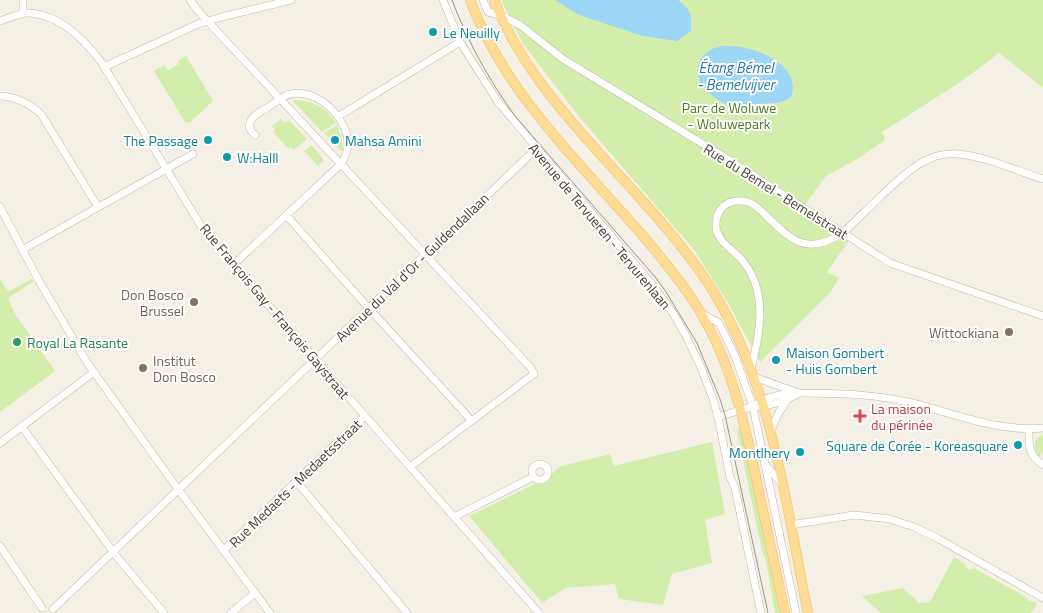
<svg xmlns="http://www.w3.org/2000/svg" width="1043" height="613" viewBox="0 0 1043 613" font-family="'Titillium Web',sans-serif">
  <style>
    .green { fill: #d3edab }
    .water { fill: #9dd7f7 }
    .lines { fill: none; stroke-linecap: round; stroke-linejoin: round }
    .minor-casing { stroke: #c1b7a8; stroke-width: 8 }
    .major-casing { stroke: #efbb5a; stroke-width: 10 }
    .minor { stroke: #fff; stroke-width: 7 }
    .major { stroke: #ffdc95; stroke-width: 9 }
    .tram { stroke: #969696; stroke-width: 1 }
    .culture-dot { fill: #0f9aa8; stroke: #fff; stroke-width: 2 }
    .education-dot { fill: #8d6e63; stroke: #fff; stroke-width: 2 }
    .leisure-dot { fill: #2e9e5b; stroke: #fff; stroke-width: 2 }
    .health-dot { fill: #e0444e; stroke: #fff; stroke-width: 2 }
    .labels { text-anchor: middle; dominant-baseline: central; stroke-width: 4; stroke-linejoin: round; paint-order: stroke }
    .culture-label { font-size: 14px; fill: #0d838f; stroke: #fff; text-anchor: start }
    .park-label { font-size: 14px; fill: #4a8022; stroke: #fff }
    .street-label { font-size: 14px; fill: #484035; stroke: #fff }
    .education-label { font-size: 14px; fill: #785e54; stroke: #fff; text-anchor: end }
    .leisure-label { font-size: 14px; fill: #27864d; stroke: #fff; text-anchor: start }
    .health-label { font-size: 14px; fill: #be3a42; stroke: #fff; text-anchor: start }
    .water-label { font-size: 15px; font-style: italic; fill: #2179ae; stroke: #fff }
  </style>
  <rect width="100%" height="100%" fill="#f5f0e6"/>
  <g class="green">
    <polygon points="501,0 1043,0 1043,88 999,53 959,83 882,132 885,140 859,158 826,176 801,210 849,240 827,272 839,278 830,293 760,362 729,305 695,251 581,119 523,44"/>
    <polygon points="186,56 213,101 189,123 185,122 154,71 164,65 168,70 179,64 178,61"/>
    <path d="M294,100C313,100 326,108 336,123L322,132L293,101Z"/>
    <polygon points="281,119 285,123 289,120 307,139 294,150 290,147 289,149 273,132 275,130 272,126"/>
    <polygon points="337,125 342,138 343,150 341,151 324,133"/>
    <polygon points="311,145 324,160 318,166 304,151"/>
    <polygon points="0,279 8,292 32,279 33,282 8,298 15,314 55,371 0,412"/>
    <polygon points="741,428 780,613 775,613 766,561 762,551 738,436 737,429"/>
    <polygon points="1043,434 1043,452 1039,457 1035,448 1035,441"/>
    <polygon points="712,442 725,514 705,520 712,563 672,574 663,605 619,599 615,584 566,588 542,603 469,516 547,478 561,466 610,454 614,466"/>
    <polygon points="954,557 965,564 968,570 974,568 1024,596 1028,600 1037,603 1031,613 881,613 862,596 903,588 919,603 930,602"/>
  </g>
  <g class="water">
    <path d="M555,0H678C690,8 693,17 691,31L677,41L643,36L597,21L577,14Z"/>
    <path d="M721,46C728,46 735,46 741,47C764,51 802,69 791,97C788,99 784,101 781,102C771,104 760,103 750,105C746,105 742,107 739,107C714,105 681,74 707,52C711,49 717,47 721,46Z"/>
  </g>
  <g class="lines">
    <defs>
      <g id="minor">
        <polyline points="23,0 23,13"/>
        <polyline points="190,0 200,13 531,368 534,374 410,467"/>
        <polyline points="443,0 460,42 498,102 651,283 673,313 685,334 700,365 713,399 718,417 730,477 735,488 761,613"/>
        <polyline points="483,0 488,12 500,15 520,25 563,59 721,155 890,263 1043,316"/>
        <path d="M0,21C9,18 21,12 30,13C60,15 85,40 102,63L204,231L321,366L539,613"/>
        <polyline points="104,67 198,24 222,17 291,0"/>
        <path d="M0,96C17,97 29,103 41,114L98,207"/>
        <polyline points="339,116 460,42"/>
        <polyline points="0,207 39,281 88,364 175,485 270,613"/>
        <polyline points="286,215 365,304 472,421"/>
        <polyline points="22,250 193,154"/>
        <path d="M233,265L341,164C350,151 350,139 343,125C333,106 313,90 290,94C283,95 274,104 267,108C261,111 253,115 250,122C248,128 251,131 255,135"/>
        <polyline points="701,313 719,323 735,356 753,407 796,613"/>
        <path d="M751,368C761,332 768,289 741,259C731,248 717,242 716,226C715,201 742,193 759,209C788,236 803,259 843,233C856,220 869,208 882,195C904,175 926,151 958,154C985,156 1017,171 1043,179"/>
        <polyline points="754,377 793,391"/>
        <path d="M753,407L762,400L793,391L799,393C837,393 875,394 912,403C956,414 997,432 1043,428"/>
        <path d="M718,417C729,414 741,409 753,407C772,405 782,403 799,393"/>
        <polyline points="22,427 117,557 164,613"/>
        <path d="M1029,429C1029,448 1028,454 1043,465"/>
        <polyline points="770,433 778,414 788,399"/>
        <polyline points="0,443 94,372"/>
        <circle cx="540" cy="472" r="8"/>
        <polyline points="765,464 781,483"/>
        <polyline points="296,481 407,613"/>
        <polyline points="454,517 533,477"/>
        <polyline points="790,525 854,515 890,519 914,527 939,539 1043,598"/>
        <polyline points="0,546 42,608"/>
        <polyline points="224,550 365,416"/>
        <polyline points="53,609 536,149"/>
        <polyline points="231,613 255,593"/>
      </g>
      <g id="major">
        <path d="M470,0C514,118 620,195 690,296C730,354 744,420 758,487C767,529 776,571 785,613"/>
        <path d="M494,0C535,106 637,181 701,273C771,372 784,497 808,613"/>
      </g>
    </defs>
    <use href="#minor" class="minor-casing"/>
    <use href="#major" class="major-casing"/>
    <use href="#minor" class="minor"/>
    <use href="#major" class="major"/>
    <path class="tram" d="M452,0C468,42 489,80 515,116L656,278L666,292L697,343L720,399L725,415L768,613"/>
  </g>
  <g class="culture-dot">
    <circle cx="433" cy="32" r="5"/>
    <circle cx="208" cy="140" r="5"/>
    <circle cx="335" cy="140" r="5"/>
    <circle cx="227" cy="157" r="5"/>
    <circle cx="776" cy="360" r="5"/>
    <circle cx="1018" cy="445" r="5"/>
    <circle cx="800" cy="452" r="5"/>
  </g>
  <g class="education-dot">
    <circle cx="194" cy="302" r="5"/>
    <circle cx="1009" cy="332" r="5"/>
    <circle cx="143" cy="368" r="5"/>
  </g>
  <circle class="leisure-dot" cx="17" cy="342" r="5"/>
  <path class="health-dot" d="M857.5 408.5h5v5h5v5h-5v5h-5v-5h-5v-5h5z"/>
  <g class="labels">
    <g class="culture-label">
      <text x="443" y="32">Le Neuilly</text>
      <text x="198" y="140" text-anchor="end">The Passage</text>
      <text x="345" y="140">Mahsa Amini</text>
      <text x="237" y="157">W:Halll</text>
      <text x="786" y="352">Maison Gombert<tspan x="786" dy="16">- Huis Gombert</tspan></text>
      <text x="1008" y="445" text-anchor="end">Square de Corée - Koreasquare</text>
      <text x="790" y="452" text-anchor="end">Montlhery</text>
    </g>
    <g class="park-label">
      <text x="729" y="107">Parc de Woluwe<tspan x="729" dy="16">- Woluwepark</tspan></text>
    </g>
    <g class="street-label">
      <text transform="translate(776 191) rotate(32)">Rue du Bemel - Bemelstraat</text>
      <text transform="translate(600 226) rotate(50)">Avenue de Tervueren - Tervurenlaan</text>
      <text transform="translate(412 267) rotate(-44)">Avenue du Val d'Or - Guldendallaan</text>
      <text transform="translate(275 311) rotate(50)">Rue François Gay - François Gaystraat</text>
      <text transform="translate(295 483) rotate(-44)">Rue Medaets - Medaetsstraat</text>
    </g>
    <g class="education-label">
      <text x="184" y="294">Don Bosco<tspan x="184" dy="16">Brussel</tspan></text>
      <text x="999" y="332">Wittockiana</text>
      <text x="153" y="360" text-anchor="start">Institut<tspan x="153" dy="16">Don Bosco</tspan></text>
    </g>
    <g class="leisure-label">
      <text x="27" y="342">Royal La Rasante</text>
    </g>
    <g class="health-label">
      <text x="871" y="408">La maison<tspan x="871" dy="16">du périnée</tspan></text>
    </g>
    <g class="water-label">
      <text x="736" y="67">Étang Bémel<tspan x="736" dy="17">- Bemelvijver</tspan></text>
    </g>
  </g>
</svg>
